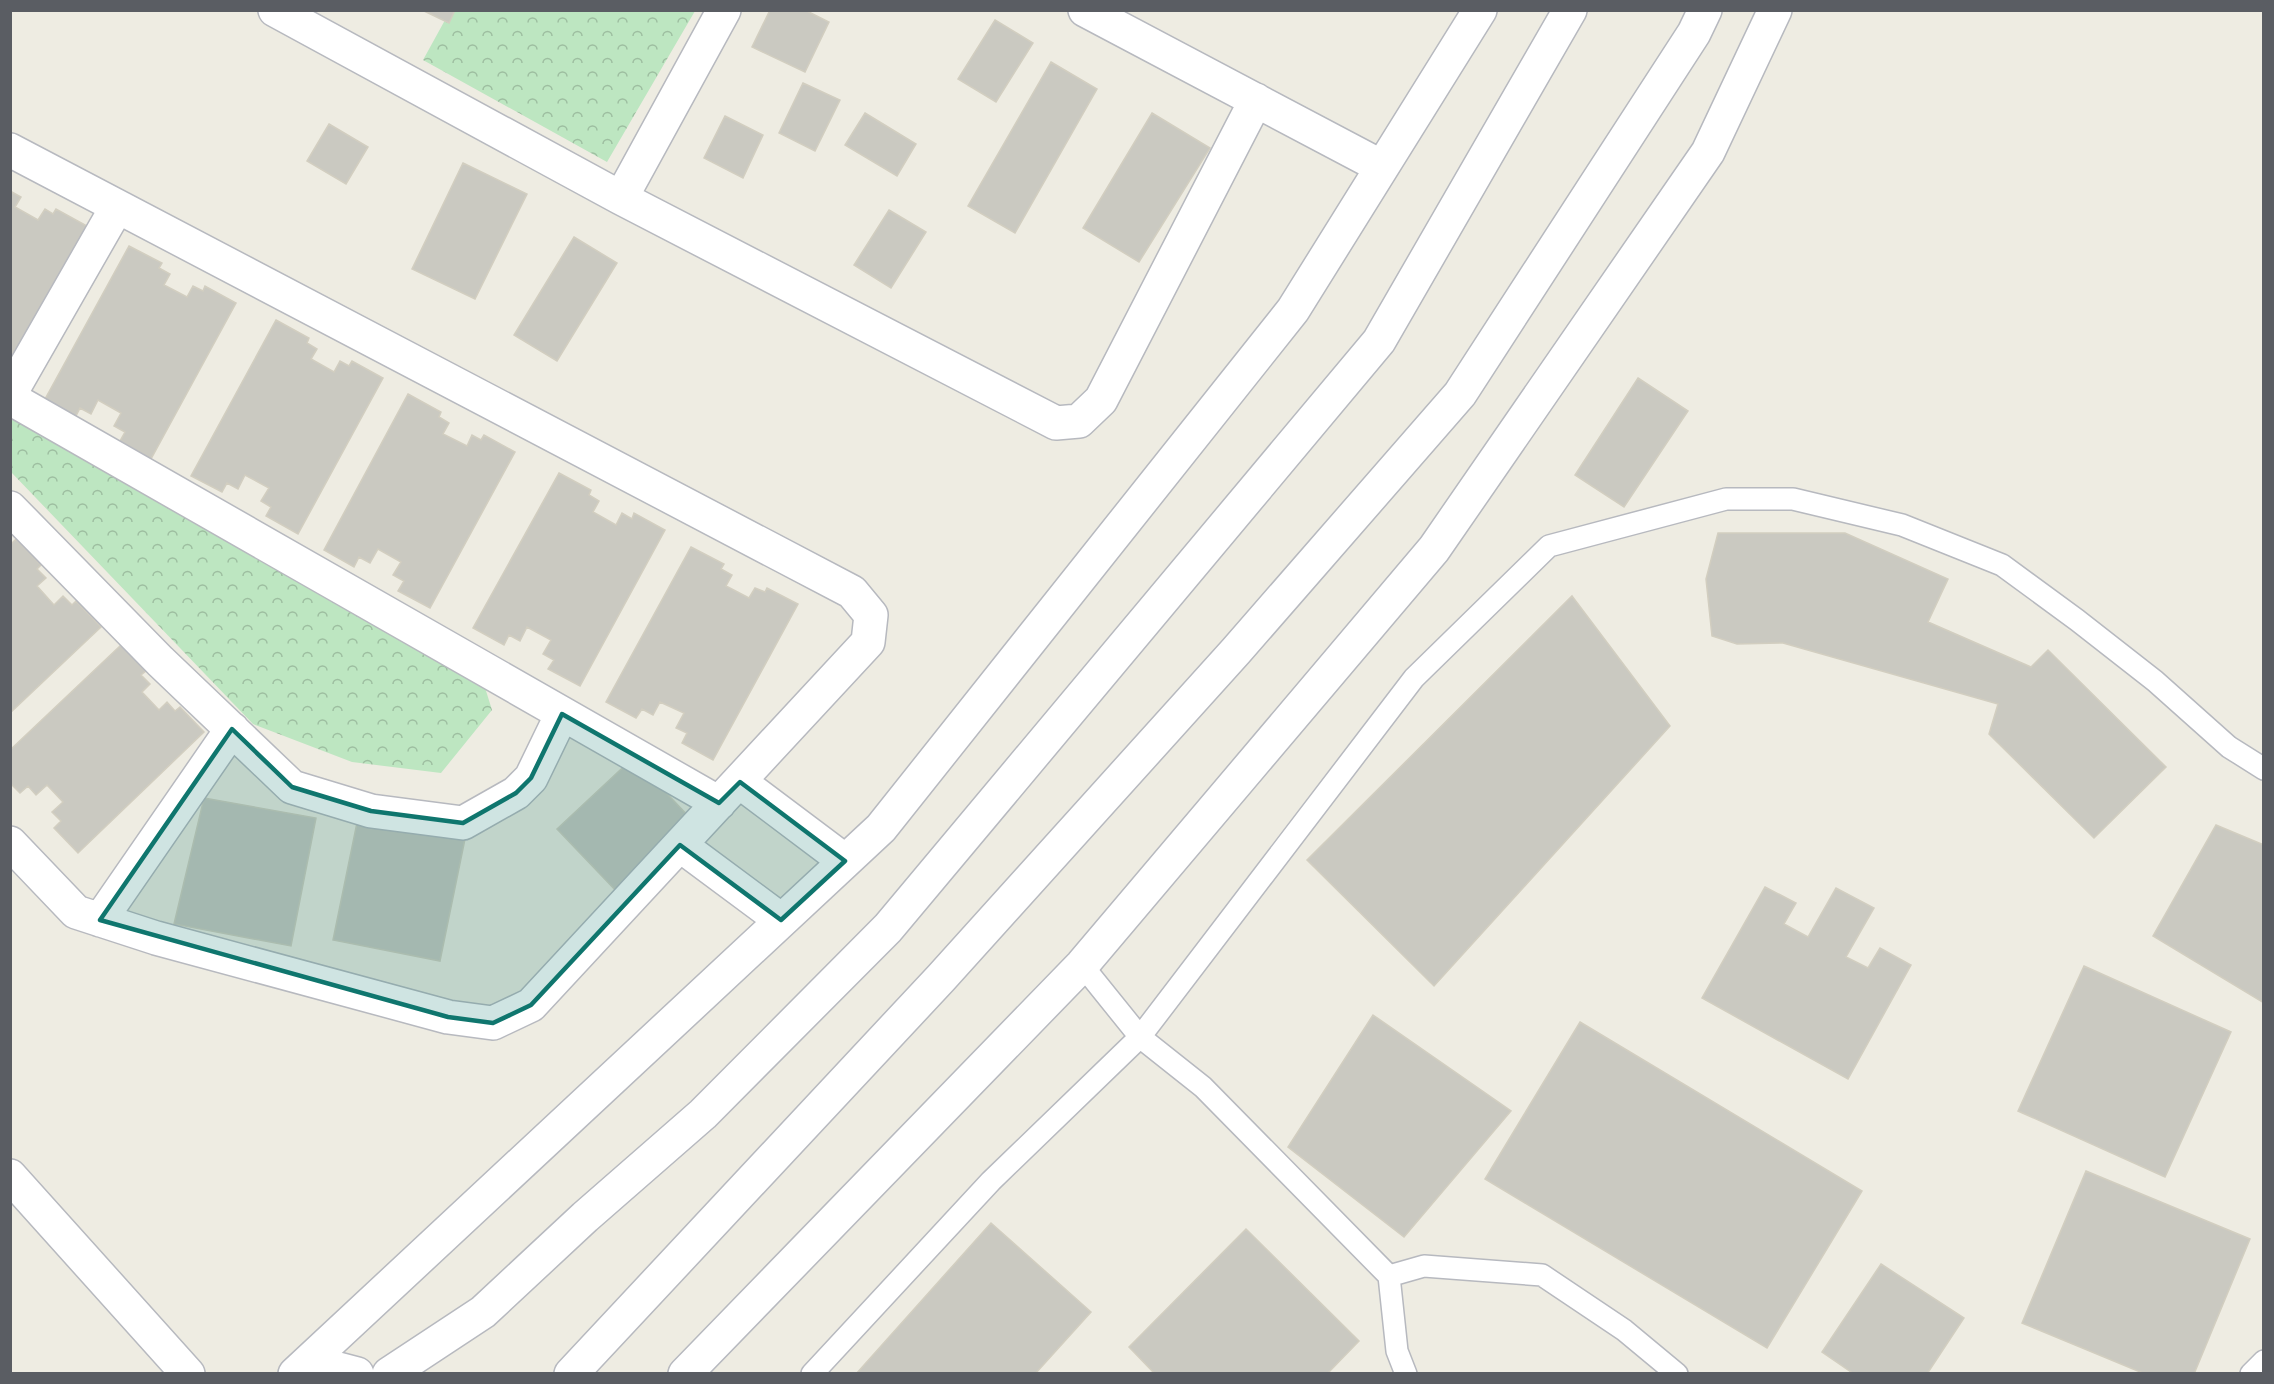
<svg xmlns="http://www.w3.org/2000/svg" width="2274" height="1384" font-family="'Sofia Sans Condensed',sans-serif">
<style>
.park{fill:url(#park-crowns)}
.building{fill:#cac9c1;stroke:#d2cec0;stroke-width:1.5}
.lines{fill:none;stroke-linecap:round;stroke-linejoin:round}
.service-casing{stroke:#b7b9bf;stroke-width:24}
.minor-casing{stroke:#b7b9bf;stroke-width:36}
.tertiary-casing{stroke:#b7b9bf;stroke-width:36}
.service{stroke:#fff;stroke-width:21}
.minor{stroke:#fff;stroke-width:33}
.tertiary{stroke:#fff;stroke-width:33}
.marked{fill:#0f766e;fill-opacity:0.2;stroke:#0f766e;stroke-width:4.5;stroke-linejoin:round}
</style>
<defs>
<pattern id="park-crowns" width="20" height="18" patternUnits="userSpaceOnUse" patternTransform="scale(1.5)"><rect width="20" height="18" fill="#bde6c1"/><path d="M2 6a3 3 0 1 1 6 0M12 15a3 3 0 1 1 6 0" fill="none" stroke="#9dbea0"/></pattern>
</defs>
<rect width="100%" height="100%" fill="#eeece2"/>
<path class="park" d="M450,11H695L607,162L423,60Z
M11,411L482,678L492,710L441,773L352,762L253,724L11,472Z"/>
<path class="building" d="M422,10H455L449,23Z
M770,10H805L829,22L805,72L752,47Z
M995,20L1033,43L996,102L958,79Z
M1051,62L1097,89L1015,233L968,206Z
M803,83L840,100L815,151L779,133Z
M865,113L916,144L897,176L845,145Z
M1152,113L1210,148L1139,262L1083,228Z
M725,116L763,135L743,178L704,158Z
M329,124L368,147L346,184L307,161Z
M463,163L527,194L475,299L412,269Z
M10,191L21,197L15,207L38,220L45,209L53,214L56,209L87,226L10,366Z
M889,210L926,232L891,288L854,265Z
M574,237L617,263L557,361L514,335Z
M129,246L162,263L159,268L170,274L164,285L187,297L193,286L203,291L205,286L236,303L151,459L120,441L125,432L114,426L121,413L98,400L91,414L80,408L75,418L44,401Z
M276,320L309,338L307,343L317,349L311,359L334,372L340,361L349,366L352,361L383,378L298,534L266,516L271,507L261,501L269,488L245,475L238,489L227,483L222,492L191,476Z
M1638,378L1688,411L1624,507L1575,475Z
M408,394L441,412L439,417L449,423L443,434L467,446L472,435L481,440L484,435L515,452L430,608L398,591L404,581L393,575L401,562L378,549L370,563L359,557L354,567L324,550Z
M559,473L591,490L589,495L599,501L593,512L616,525L622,513L632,519L634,513L665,530L580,686L548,669L554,660L543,654L551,640L527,627L520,641L509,635L504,645L473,628Z
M1718,533H1845L1948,579L1928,622L2031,667L2048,650L2166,767L2094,838L1989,734L1998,704L1783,643L1737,644L1712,636L1706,579Z
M16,539L41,565L37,569L46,578L37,586L54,605L63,596L72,605L76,601L101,627L10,713V545Z
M691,547L724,564L721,569L732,575L726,586L749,598L755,588L765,592L767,588L798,604L713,760L682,743L687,733L676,728L684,713L660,702L653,715L642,709L636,718L606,702Z
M1572,596L1670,726L1434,986L1307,860Z
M121,645L146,671L141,675L150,684L142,692L159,710L167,702L175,711L180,707L204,732L78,853L54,828L61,821L52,812L63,802L47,785L36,795L28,786L20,793L10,783V750Z
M633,758L694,822L619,894L557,829Z
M204,798L316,818L291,946L174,924Z
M359,813L466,834L440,961L333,940Z
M2216,825L2264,845V1003L2153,936Z
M1765,887L1796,903L1784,924L1808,937L1836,888L1874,908L1846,957L1868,968L1880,948L1911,965L1848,1079L1702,998Z
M2084,966L2231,1032L2165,1177L2018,1111Z
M1373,1015L1511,1111L1404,1237L1288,1147Z
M1580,1022L1862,1191L1767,1348L1485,1179Z
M2086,1171L2250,1239L2194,1374H2145L2022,1323Z
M991,1223L1091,1312L1035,1374H856Z
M1246,1229L1359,1341L1327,1374H1155L1129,1347Z
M1881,1264L1964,1318L1927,1374H1854L1822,1352Z"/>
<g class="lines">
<g class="service-casing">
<path id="service" d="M1082,965L1140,1037L1203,1087L1389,1276L1424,1266L1542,1275L1624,1330L1677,1374
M1389,1276L1397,1351L1406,1374
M812,1374L991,1181L1140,1037L1414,678L1549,546L1726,499H1793L1902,525L2002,565L2077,620L2155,681L2229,747L2264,769
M2251,1374L2264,1361"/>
</g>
<g class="minor-casing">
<path id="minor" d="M275,10L621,198L1056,423L1079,421L1101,400L1256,100
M1085,10L1382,167
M10,150L852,592L871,615L868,642L531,1005L493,1023L448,1017L156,938L76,912L10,843
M621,198L724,10
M10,394L117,207
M10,398L719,803
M10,508L160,661L292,787L371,811L463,823L516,793L531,778L562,714
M740,782L845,861
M680,845L781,920
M100,920L232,729
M295,1374L881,828L1293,310L1480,10
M685,1374L1082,965L1434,549L1708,152L1775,10"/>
</g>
<g class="tertiary-casing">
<path id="tertiary" d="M10,1176L188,1374
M297,1374L338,1369L357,1374
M389,1374L483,1312L585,1217L703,1114L888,928L1379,341L1570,10
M571,1374L941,978L1236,651L1460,394L1694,33L1705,10"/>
</g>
<use href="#service" class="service"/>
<use href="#minor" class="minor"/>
<use href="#tertiary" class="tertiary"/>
</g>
<path class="marked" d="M562,714L719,803L740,782L845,861L781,920L680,845L531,1005L493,1023L448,1017L100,920L232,729L292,787L371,811L463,823L516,793L531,778Z"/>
<rect width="2274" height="1384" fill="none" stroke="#5a5d63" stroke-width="24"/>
</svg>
